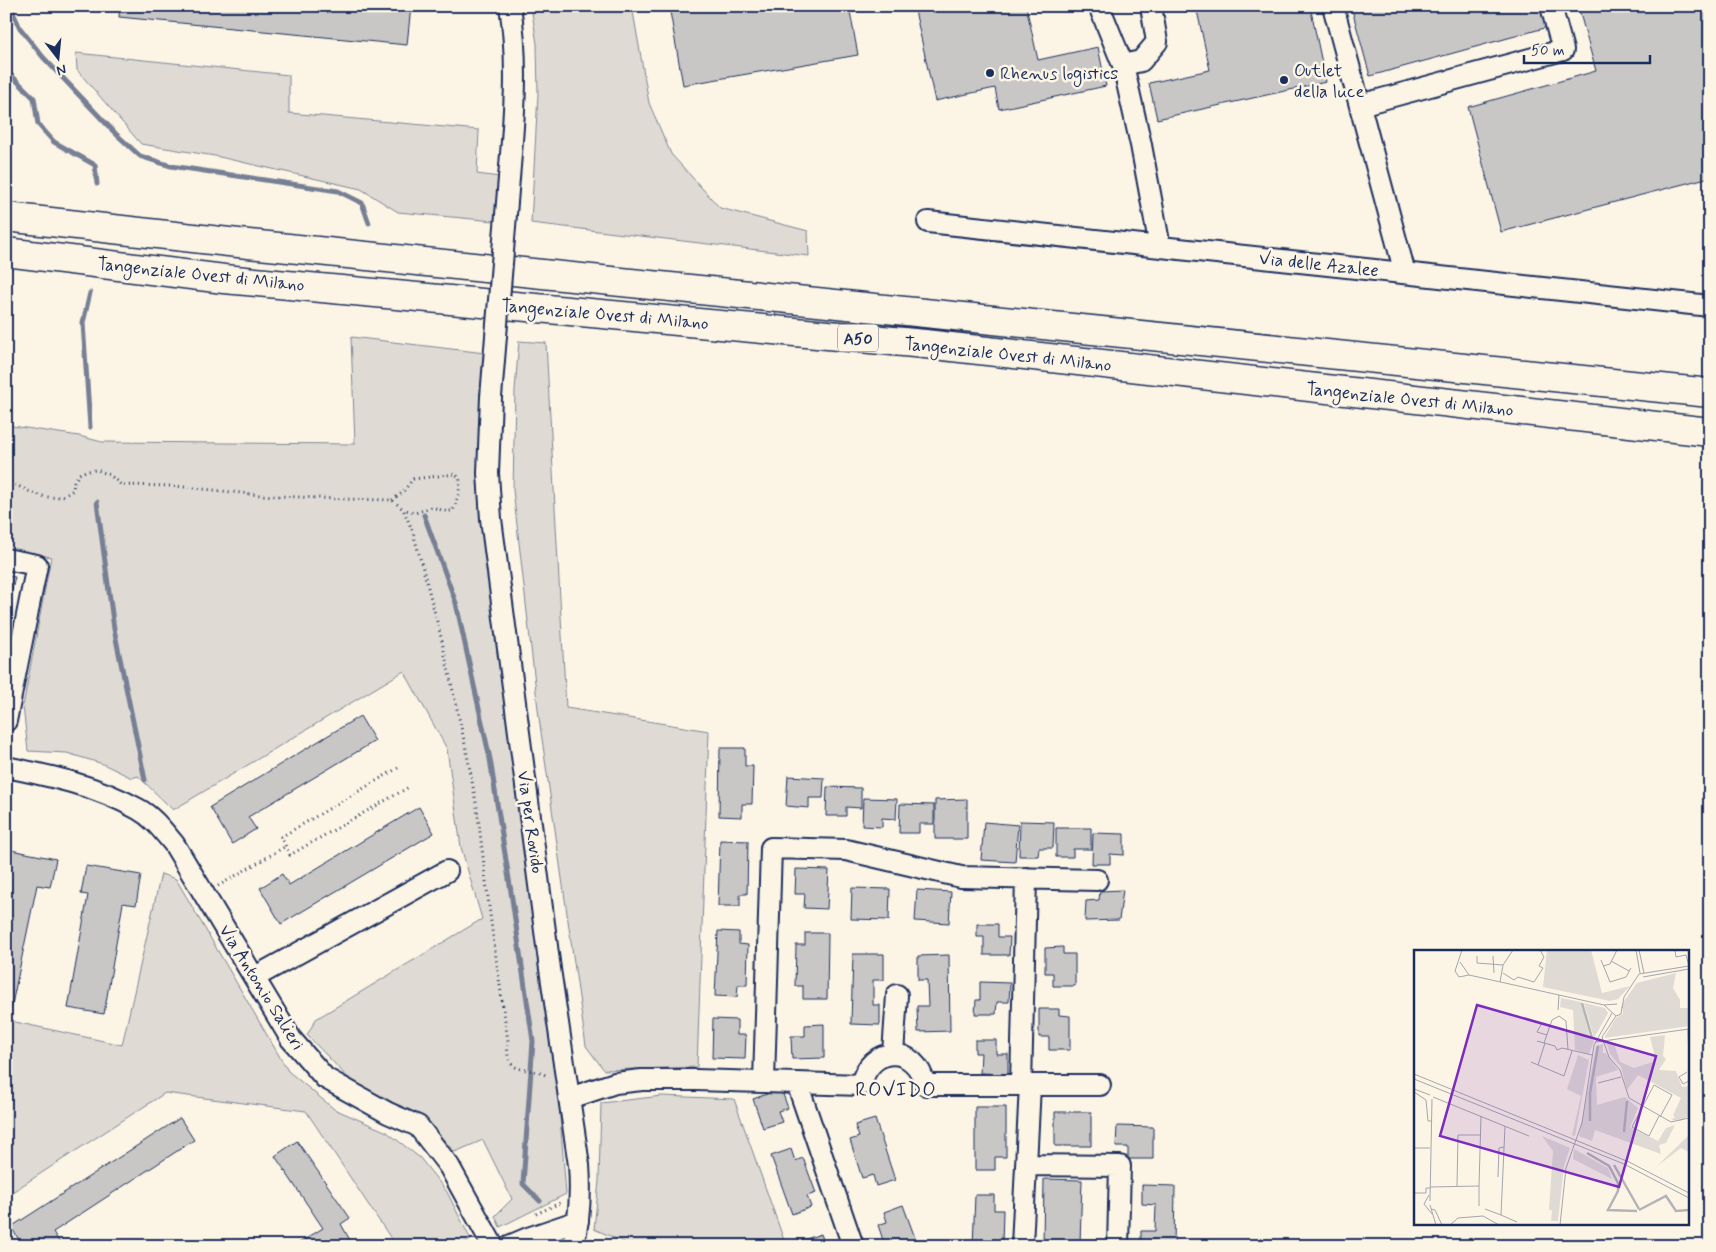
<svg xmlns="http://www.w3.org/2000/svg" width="1716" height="1252" font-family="Mynerve,sans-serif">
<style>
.green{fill:#dfdbd4;stroke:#7d8599}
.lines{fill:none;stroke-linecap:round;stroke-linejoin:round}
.stream{stroke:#767f94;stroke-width:5}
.building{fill:#c8c7c6;stroke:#1b2f5e}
.minor-casing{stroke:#1b2f5e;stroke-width:24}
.highway-casing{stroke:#1b2f5e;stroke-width:31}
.path{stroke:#1b2f5e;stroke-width:3;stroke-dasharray:1 4;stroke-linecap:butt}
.minor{stroke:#fcf5e5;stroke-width:20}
.highway{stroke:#fcf5e5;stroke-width:28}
.minor-bridge-casing{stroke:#1b2f5e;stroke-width:24;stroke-linecap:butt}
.minor-bridge{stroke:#fcf5e5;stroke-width:20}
.poi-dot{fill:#1b2f5e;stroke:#fcf5e5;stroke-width:2}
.labels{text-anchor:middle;stroke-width:5;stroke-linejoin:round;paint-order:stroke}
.shield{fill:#fcf5e5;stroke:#5e6a86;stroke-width:1}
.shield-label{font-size:16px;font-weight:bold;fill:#1b2f5e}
.poi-label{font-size:18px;fill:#1b2f5e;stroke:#fcf5e5;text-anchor:start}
.street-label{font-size:18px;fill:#1b2f5e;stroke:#fcf5e5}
.quarter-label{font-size:20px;letter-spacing:1px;fill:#1b2f5e;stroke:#fcf5e5}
.inset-river{fill:none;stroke:#b2b4b8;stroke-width:2.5}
.inset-road{fill:none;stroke:#a2a6af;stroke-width:1}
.view{fill:#7b2cbf;fill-opacity:0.15;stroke:#7b2cbf;stroke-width:2.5}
.inset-edge{fill:none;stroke:#1b2f5e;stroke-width:2.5}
</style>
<rect width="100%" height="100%" fill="#fcf5e5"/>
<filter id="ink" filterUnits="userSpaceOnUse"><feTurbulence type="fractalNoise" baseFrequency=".02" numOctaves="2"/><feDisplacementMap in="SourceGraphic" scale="10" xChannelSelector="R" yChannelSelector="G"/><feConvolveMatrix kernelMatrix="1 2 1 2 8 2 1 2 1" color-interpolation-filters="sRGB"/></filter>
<g filter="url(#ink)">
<path class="green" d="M531,6H632L649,103L671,154L720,208L808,231L809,256L531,223L538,94L537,44Z
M76,53L289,75V113L479,130L477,174L500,177L494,221L398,212L361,189L215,156L141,144L77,70Z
M351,337L485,353L483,511L559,1104L566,1194L500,1227L495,1216L512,1199L483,1140L455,1152L424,1118L352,1082L307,1035L316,1019L482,919L461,847L447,749L404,671L173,810L138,776L132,778L103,764L67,753L28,751L23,706L51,557L6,548V425L79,436L102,442L355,444Z
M519,341L546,343L566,708L709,731L697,1067L604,1070L586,1046L539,718L513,490L515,390Z
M161,874L176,879L288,1071L334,1109L387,1132L420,1158L447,1192L471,1240L458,1246H396L306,1111L165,1093L6,1196V1020L122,1045Z
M662,1096L734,1099L786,1246H633L594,1229L599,1181L601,1103Z"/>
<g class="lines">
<path class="stream" d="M10,6L20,28L43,57L116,134L140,156L171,166L338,191L362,203L369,223
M6,70L34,98L38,124L54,142L95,165L97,184
M90,293L83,323L90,427
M97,502L114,629L145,780
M424,515L456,603L490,759L511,892L533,1041L523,1184L540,1201"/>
</g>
<path class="building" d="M120,6H411L407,45L119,17Z
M669,6H849L858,55L683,85Z
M914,6H1026L1038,60L1098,47L1106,86L999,109L995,88L935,101Z
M1196,6H1310L1326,82L1157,119L1149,83L1210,70Z
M1351,6H1543L1548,27L1370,76Z
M1578,6H1710V177L1501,232L1468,107L1596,71Z
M6,576L15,577L6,616Z
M360,716L375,741L248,817L256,829L232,844L210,807Z
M720,748H745V766H753L752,804H742V817L719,816Z
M788,776L824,778L823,798H809V808L786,806Z
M827,787L861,788V808L846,807V816H826Z
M863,798L897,799L896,819L882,818V827L862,826Z
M967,799V839H935V800Z
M900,804L934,805V824H919V833H899Z
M419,807L434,833L281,924L260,888L282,874L289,885Z
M1020,821L1054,822L1053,848H1039L1038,856H1019Z
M984,822L1018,825L1015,862L981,860Z
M1056,828H1091V849H1073V857H1056Z
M1093,833L1124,834V855L1110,854V864H1092Z
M720,840L748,841L747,894H740V906H718Z
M6,849L56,859L50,887L37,885L10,1014L6,1013Z
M86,866L141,875L136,905L123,903L104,1014L68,1008L88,895L81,894Z
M796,869L829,870L827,909L804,908L805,894H795Z
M852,888L890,889L889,920L851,919Z
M917,890L951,892L949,923L915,921Z
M1123,890L1119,920L1085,921L1086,901L1099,900L1100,891Z
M977,924H998V937H1010L1009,955H984V937H977Z
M718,931L739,932V944L748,945L747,985H738L737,997L715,996Z
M805,933H828L827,999H803V986H795L796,945H805Z
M1063,947V954H1075V986H1053V973H1045V948Z
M853,954H884V980H873V1005H880V1025L851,1024Z
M949,955L950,1031L918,1032L917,1006H928L927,980H918V956Z
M980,982L1010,983L1009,1002H997L996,1014H975L976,1000H980Z
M1039,1009H1059V1015L1070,1016V1050H1049V1037H1039Z
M713,1019L737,1020V1035H746L745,1059L712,1058Z
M824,1024V1058L792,1059L791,1036H805V1025Z
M975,1040H996V1054H1008V1074L980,1073L981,1053H975Z
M781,1089L788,1108L778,1111L782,1122L763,1128L753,1099Z
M975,1107H1006V1157H995V1170H975Z
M1055,1112H1091V1146H1055Z
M180,1118L194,1140L53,1232L62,1246H23L11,1227Z
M875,1119L895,1180L876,1186L873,1175L862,1178L850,1140L859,1137L855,1125Z
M1117,1126L1153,1127V1159H1128V1147H1116Z
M297,1141L350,1218L341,1224L351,1242L345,1246H294L323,1228L275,1156Z
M791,1149L795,1161L803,1158L816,1193L807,1196L811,1207L792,1214L771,1156Z
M1044,1179L1082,1180L1080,1244L1043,1243Z
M1142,1185L1175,1186L1174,1246H1141V1231H1155L1156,1205L1142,1204Z
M975,1195H994V1210H1003L1002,1246H973Z
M903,1205L918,1246H885L878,1225L887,1222L884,1212Z
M821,1234L825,1245L832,1242L833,1246H802L800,1241Z"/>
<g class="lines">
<g class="minor-casing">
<path id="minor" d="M1099,6L1123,65L1141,145L1160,247
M1333,6L1405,273
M1123,65L1141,61L1157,42L1151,6
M1360,105L1563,50L1551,6
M509,178C514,120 519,64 510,6
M928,222L1710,306
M491,397L488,473L491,519L550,969L579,1165C581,1192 580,1219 573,1246
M6,559L37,565L6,721
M6,767C51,776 97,786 138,809C153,817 163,831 174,844L291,1039L325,1078L388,1113L418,1126L449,1166L493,1246
M255,977L447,871
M893,1054L897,995
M764,1082L771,848L846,850L961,877L1097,880
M797,1083L853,1246
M1021,1085L1026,878
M570,1098L615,1083L642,1080H696L861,1085C870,1044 916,1044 925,1085H1100
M1026,1165L1120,1166L1118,1246
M509,1246L528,1238L578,1221
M1022,1246L1030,1085"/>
</g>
<g class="highway-casing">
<path id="highway" d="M6,217L229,242L1710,393
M6,252L224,279L925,344L1710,432"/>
</g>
<path class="path" d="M6,480C27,490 52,507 73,490L74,482L79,474L86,471L97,470L110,475L121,485L175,486L260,495L339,499L392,500L403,509L413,532L426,580L440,633L466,749L477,808L492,930L508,1041C504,1079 527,1064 547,1076
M392,500L402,493L413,479L456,474L460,479L459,493L453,511H445L432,507L415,513L403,509
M398,768L281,837L290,855L409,787
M218,886L286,846
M536,1214L562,1202
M592,1241L621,1246"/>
<use href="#minor" class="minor"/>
<use href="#highway" class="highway"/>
<g class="minor-bridge-casing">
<path id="minor-bridge" d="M491,397L509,178"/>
</g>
<use href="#minor-bridge" class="minor-bridge"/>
</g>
</g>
<g class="poi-dot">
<circle cx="990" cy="73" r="5"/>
<circle cx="1284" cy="80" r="5"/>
</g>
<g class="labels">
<rect class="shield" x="838" y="324.5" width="40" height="27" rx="4"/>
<g class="shield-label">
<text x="858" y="344">A50</text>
</g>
<g class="poi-label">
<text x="1294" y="76">Outlet<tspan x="1294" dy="21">della luce</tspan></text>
<text x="1000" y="79">Rhenus logistics</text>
</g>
<g class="street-label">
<text transform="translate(1319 264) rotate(6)" y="6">Via delle Azalee</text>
<text transform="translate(201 274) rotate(6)" y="6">Tangenziale Ovest di Milano</text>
<text transform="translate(605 314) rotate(5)" y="6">Tangenziale Ovest di Milano</text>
<text transform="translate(1008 354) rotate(6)" y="6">Tangenziale Ovest di Milano</text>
<text transform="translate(1410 399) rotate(6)" y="6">Tangenziale Ovest di Milano</text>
<text transform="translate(531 822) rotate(82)" y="6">Via per Rovido</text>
<text transform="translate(262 987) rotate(58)" y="6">Via Antonio Salieri</text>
</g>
<g class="quarter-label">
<text x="896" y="1096">ROVIDO</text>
</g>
</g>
<g transform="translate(1414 950)">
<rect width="275" height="275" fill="#fcf5e5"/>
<path d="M133,0H177L188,43L216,36L204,49L196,51L129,37ZM262,23L259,38L266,50V58H275V76L190,88L202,68L209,64L208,54L223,33ZM147,48L167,52L176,88L180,91L175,104L161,100L159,60L146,57ZM170,53L191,58L194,63L180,88ZM251,85L249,106L252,109L245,120L262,121L268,137L275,136V166L266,171L257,170L261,167L259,165L267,148L224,125L213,140L207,117L196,104L193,94L200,93L206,112L220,118L242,111L236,87ZM189,94V103H192L204,120L182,127L183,155L211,147L224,158L216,177L244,191L252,178L261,175L252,193L245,195L247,204L181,180L178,191L165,186L182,96ZM164,105L175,110L161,186L158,185L167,146L153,139ZM275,185V202L267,198L242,217ZM128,186L156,198L150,216L144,271H137L138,260H135L139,201ZM160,199L194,218L198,229L159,209Z" fill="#dfdbd4"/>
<path class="inset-river" d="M168,53L178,88M176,171V143L184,96M210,182L213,151M173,203L195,216L204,233V241L194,260L223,261M200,215L225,259M225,260L252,246L262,261L275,260"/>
<path class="inset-road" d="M48,0L41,21L45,27L55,25L190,55L203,54M222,0L226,23M225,0L230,23M63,6V13L89,15M79,6L80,23M187,10L196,32L212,27L217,18M197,11L215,21M46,12L55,25M189,16L196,14L203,0M89,23L100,30L104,27L120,32L129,18L125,16L130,7L126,0M225,24L275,16L272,5L262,7L261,0M229,27L275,19M86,32L89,15L99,0M190,55L202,66L207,64L208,57M208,58L210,47L225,24M144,60L145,45M202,66L188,87L195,107L206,120L215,148L257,172L275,168M128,73L123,82L133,85M274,79L275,112M123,91L141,96L143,100L148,98L178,105M182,92L275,79M130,93L138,70L145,66L152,71L154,100M117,112L150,126L158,101M124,115L131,93M273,122L265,127L269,134L275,131M0,124L215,212L275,243M0,129L210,214L275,248M184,133L207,127M0,139L16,145M0,142L12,150L14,171H17M19,147L115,186M245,166L235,186L218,177L240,135L258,145L246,167M0,198H16M84,227L85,198L90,197M43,236L44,185H66M16,237L65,236L67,166M0,243H12V238H16M15,245L10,254L18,264M16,251L18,149M16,255L22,275M65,256V236M17,259L21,260L28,275M71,259L87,265L91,176M87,265L103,272M36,275L44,268L69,266L85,275M146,275L152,218L168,173L180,95L198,63"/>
<path class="view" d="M63,55L242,106L205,237L26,186Z"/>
<rect width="275" height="275" class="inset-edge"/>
</g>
<rect width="1716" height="1252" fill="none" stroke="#fcf5e5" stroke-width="25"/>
<rect x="12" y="12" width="1691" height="1227" fill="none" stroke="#1b2f5e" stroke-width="2" filter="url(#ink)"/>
<g transform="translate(58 58) rotate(164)" stroke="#fcf5e5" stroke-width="4" paint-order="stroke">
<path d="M0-4L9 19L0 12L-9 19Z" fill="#1b2f5e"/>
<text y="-8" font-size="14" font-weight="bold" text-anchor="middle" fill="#1b2f5e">N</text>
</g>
<path d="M1524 55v8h126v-8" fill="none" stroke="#1b2f5e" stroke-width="2.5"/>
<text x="1531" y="55" font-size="15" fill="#1b2f5e" stroke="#fcf5e5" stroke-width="4" paint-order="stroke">50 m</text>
</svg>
